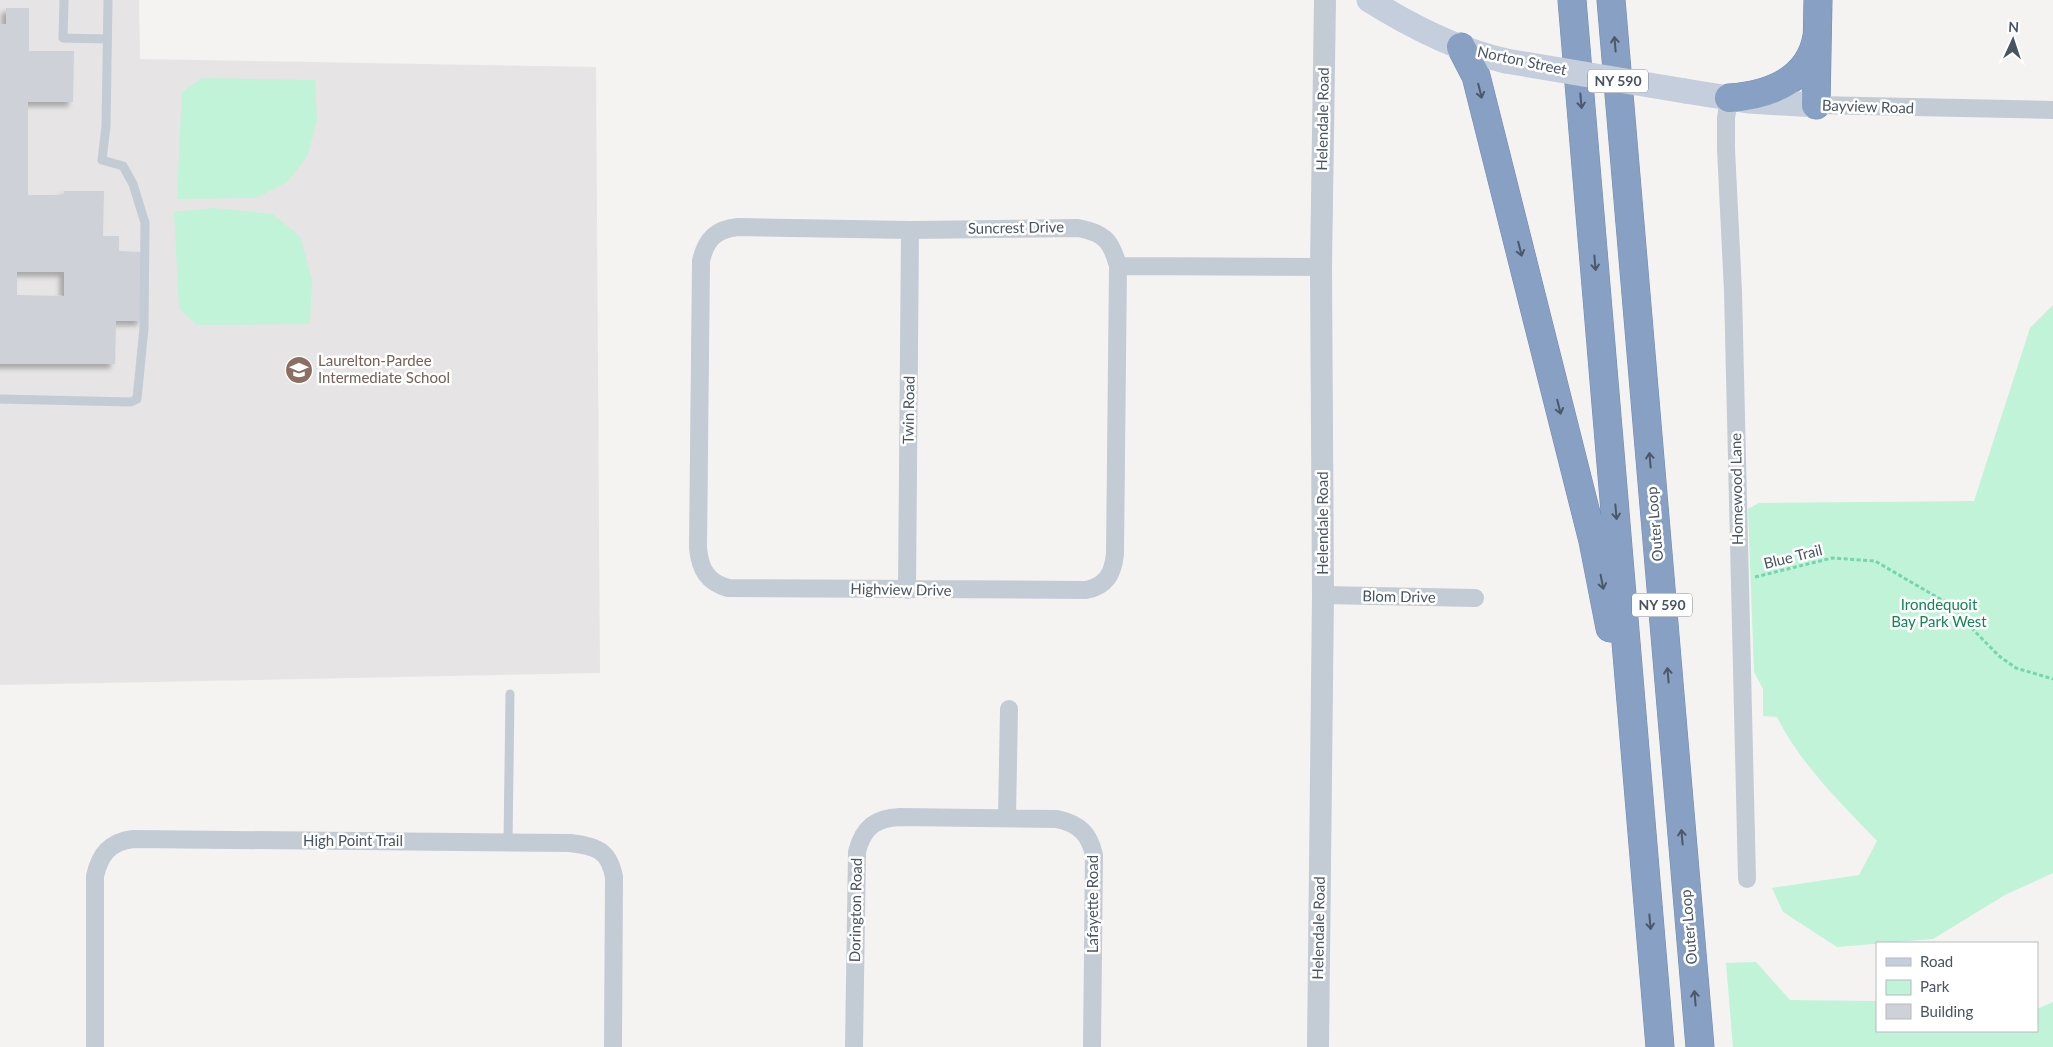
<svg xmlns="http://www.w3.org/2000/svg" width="2053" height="1047" font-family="Lato,sans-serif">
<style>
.education{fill:#e6e4e4}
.green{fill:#c0f3d8}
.building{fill:#ced1d8;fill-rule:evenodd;filter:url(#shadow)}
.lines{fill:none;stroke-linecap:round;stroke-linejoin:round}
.motorway-casing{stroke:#728bb0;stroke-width:29}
.path{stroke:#75d5ad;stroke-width:3;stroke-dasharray:4 2.5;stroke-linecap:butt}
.service{stroke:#c3cbd5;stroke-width:9}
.minor{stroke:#c3cbd5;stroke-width:18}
.tertiary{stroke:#c3cbd5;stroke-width:22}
.secondary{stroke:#c4cedc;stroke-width:25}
.motorway{stroke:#87a0c4;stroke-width:28}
.secondary-bridge{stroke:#c4cedc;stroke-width:25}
.oneway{stroke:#4b5867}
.labels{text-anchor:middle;stroke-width:5;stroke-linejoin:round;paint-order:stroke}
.shield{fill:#fff;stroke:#7f8791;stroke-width:1}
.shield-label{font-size:14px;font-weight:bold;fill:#485462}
.street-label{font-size:15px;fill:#485462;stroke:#fff}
.education-label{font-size:15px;fill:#785e54;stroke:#fff;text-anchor:start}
.park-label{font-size:15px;fill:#118654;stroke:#fff}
</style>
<defs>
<filter id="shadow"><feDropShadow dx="-4.5" dy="4.5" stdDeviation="2.5" flood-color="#0004"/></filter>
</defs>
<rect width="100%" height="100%" fill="#f5f3f2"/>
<path class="education" d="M0,0H139L140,59L596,67L600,673L0,685Z"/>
<path class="green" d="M202,78L315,80L317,121L307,157L287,182L256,198L177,199L182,92Z
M214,208L272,214L300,236L312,279L310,324L197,325L179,308L174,212Z
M2053,305V873L2005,895L1933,939L1837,947L1783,912L1772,888L1859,875L1877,841C1840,802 1801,765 1777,717L1763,716V689L1754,672L1748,509L1759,503L1974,501L2030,328Z
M1756,962L1790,1000L1877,1001V1031H2037V1009L2053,1002V1047H1733L1726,963Z"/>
<path class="building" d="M6,8H29V51H74L73,102H28V195H64V191H104L103,236H119V251L142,252V321H116L115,364H0V24H6ZM17,272H64V296L17,295Z"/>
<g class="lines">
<g class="motorway-casing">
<path id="motorway" d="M1572,0L1660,1047
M1611,0L1700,1047
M1461,47L1476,76L1593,541L1610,628
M1729,98C1770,95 1810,80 1817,36
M1816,105L1818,0"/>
</g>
<path class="path" d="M1755,577L1832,558L1875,561L1947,603L1999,656L2016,668L2053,679"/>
<path class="service" d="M64,0L63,38L107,39
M0,399L131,402L137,399L144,328L145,223L133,184L123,166L102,160L106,126L108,0
M508,843L510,694"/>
<path class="minor" d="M1729,98L1726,118V149L1733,291L1747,879
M1816,105L2053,110
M738,227L910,230L1078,228C1104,233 1111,240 1118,266L1115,554C1113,574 1106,586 1086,590L728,588C707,582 700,569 698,548L701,261C706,239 716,229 738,227Z
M1118,266L1321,267
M907,590L910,230
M1323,595L1475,598
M1007,817L1009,709
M95,1047V876C100,854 110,842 133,839L570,843C596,846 609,850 614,877L613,1047
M854,1047L857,852C863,827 876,818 900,817L1057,819C1079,824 1089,833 1094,855L1092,1047"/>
<path class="tertiary" d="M1318,1047L1323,595L1321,267L1325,0"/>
<path class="secondary" d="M1369,0C1412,27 1457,50 1506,61
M1685,91L1748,101L1816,105"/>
<use href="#motorway" class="motorway"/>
<path class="secondary-bridge" d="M1506,61L1685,91"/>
</g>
<defs><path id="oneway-shaft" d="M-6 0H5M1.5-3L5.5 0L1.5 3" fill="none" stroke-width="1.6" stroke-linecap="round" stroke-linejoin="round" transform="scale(1.25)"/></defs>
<g class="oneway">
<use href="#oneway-shaft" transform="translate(1615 44) rotate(-95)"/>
<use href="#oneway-shaft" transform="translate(1480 91) rotate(76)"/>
<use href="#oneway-shaft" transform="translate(1581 101) rotate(85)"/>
<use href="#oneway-shaft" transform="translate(1520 249) rotate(76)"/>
<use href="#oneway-shaft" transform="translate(1595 263) rotate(85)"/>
<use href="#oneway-shaft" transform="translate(1559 407) rotate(76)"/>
<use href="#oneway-shaft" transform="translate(1650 460) rotate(-95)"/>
<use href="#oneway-shaft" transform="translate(1616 512) rotate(85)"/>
<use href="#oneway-shaft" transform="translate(1602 582) rotate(79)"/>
<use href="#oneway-shaft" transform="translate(1668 675) rotate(-95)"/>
<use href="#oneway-shaft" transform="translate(1682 837) rotate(-95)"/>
<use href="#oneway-shaft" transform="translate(1650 922) rotate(85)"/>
<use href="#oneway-shaft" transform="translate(1695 998) rotate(-95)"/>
</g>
<defs>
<g id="school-disc" transform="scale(1.4375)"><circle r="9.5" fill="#8d6e63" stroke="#fff"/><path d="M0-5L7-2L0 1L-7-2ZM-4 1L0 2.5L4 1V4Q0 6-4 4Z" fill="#fff"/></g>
</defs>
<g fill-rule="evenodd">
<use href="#school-disc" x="299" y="370"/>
</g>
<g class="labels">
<g class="shield">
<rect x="1588" y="69.5" width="60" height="23" rx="4"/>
<rect x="1632" y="593.5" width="60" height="23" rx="4"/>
</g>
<g class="shield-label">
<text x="1618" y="86">NY 590</text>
<text x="1662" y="610">NY 590</text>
</g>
<g class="street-label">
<text transform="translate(1522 61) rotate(12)" y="5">Norton Street</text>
<text transform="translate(1868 107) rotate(2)" y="5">Bayview Road</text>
<text transform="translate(1323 119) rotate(-89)" y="5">Helendale Road</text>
<text transform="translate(1016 228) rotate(-1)" y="5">Suncrest Drive</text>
<text transform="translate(909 410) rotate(-89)" y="5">Twin Road</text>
<text transform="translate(1737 489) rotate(-91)" y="5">Homewood Lane</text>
<text transform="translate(1323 523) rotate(-90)" y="5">Helendale Road</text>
<text transform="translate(1655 524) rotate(-95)" y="5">Outer Loop</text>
<text transform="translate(1793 557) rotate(-14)" y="5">Blue Trail</text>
<text transform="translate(901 590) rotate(1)" y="5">Highview Drive</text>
<text transform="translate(1399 597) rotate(1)" y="5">Blom Drive</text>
<text x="353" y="846">High Point Trail</text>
<text transform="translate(1093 904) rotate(-90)" y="5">Lafayette Road</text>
<text transform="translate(856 910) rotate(-89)" y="5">Dorington Road</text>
<text transform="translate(1689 927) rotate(-95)" y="5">Outer Loop</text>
<text transform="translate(1319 928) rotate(-89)" y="5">Helendale Road</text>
</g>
<g class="education-label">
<text x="318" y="366">Laurelton-Pardee<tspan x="318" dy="17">Intermediate School</tspan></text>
</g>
<g class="park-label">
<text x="1939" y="610">Irondequoit<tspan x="1939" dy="17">Bay Park West</tspan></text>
</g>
</g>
<rect x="1876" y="942" width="162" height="90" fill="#ffffff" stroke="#b6bbc0"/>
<rect x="1886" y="958" width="25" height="8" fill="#c4cedc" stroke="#b6bbc0"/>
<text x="1920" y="967" font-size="15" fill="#485462">Road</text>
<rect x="1886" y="980" width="25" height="15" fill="#c0f3d8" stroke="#b6bbc0"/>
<text x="1920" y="992" font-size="15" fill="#485462">Park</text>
<rect x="1886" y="1004" width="25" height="15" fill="#ced1d8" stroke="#b6bbc0"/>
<text x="1920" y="1017" font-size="15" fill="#485462">Building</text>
<g transform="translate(2013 40) rotate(3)" stroke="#ffffff" stroke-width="4" paint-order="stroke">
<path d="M0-4L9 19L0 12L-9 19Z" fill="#485462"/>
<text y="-8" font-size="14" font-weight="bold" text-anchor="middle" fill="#485462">N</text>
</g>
</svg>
